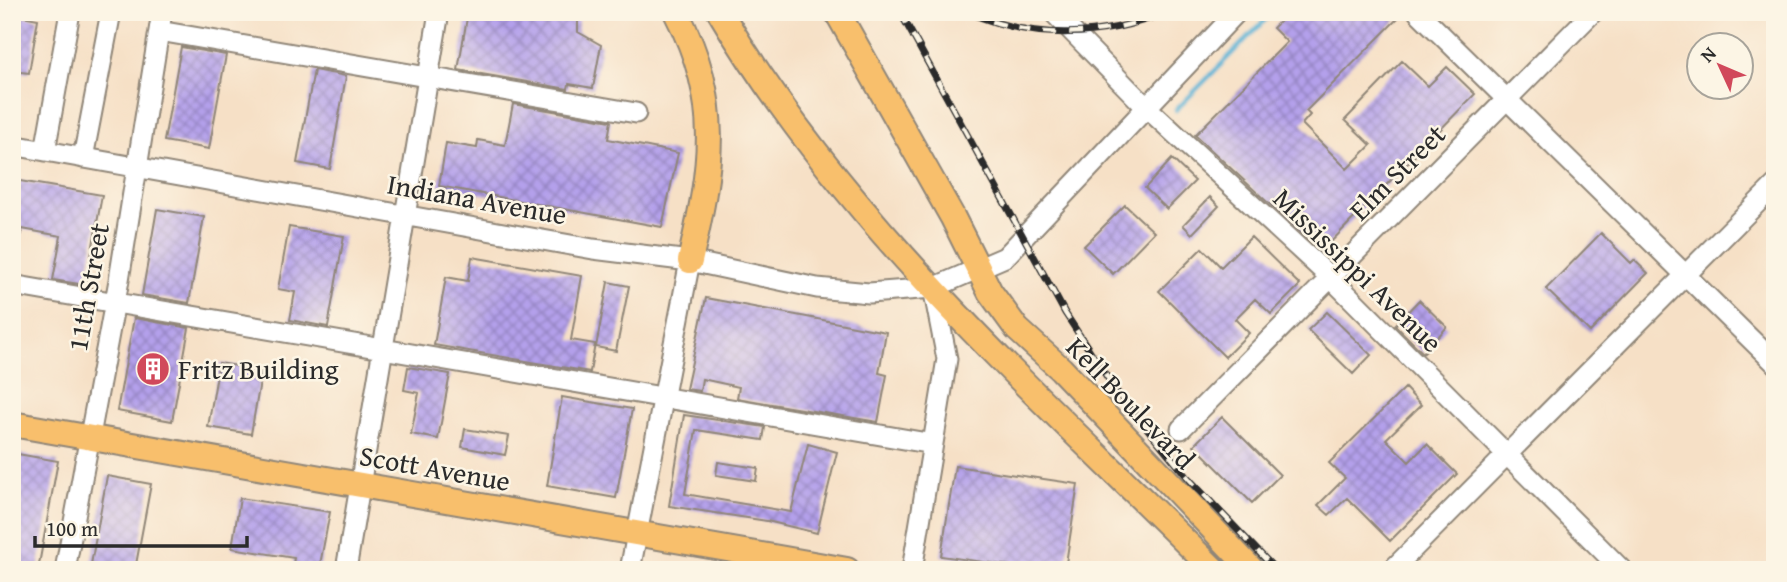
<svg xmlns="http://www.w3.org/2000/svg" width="1787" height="582" font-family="'Gentium Book Plus',serif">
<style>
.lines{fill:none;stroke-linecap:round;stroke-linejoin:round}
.stream{stroke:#57b0d4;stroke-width:4.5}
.building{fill:url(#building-cross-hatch)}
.minor-casing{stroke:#908678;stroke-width:23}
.major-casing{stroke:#908678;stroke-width:28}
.minor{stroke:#fff;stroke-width:19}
.major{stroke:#f8bf6c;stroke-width:24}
.rail-casing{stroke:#2b2b2b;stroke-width:7}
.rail{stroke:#fcf5e5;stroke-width:4.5;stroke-dasharray:13;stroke-linecap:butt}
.labels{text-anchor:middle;stroke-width:5;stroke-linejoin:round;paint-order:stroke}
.street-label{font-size:28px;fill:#2b2b2b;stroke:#fcf5e5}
.poi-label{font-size:28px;fill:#2b2b2b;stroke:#fcf5e5;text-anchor:start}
</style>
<defs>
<pattern id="building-cross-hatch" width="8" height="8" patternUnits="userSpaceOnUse" patternTransform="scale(1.75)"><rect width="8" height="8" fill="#b4a0eb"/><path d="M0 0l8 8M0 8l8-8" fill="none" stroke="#9383bf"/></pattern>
</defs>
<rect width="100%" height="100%" fill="#fcf5e5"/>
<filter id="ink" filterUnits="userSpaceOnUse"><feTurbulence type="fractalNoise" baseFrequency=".0143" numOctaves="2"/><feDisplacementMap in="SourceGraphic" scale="14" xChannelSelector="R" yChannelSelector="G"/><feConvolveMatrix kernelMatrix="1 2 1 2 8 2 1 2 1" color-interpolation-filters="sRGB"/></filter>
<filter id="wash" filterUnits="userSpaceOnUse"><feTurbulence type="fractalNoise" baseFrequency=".00686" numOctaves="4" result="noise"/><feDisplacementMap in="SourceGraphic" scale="28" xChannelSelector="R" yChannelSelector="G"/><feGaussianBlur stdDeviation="1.57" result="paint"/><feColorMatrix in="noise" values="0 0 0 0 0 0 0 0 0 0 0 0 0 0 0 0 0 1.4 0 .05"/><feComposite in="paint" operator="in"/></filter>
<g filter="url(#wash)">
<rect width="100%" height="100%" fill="#f6e0c6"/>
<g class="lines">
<path class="stream" d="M1176,110L1273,12"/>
</g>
<g id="blocks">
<path class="building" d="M468,12H578V32L601,45L593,88L569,84L568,89L458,70Z
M1289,12H1404L1306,111L1310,115L1302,124L1347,169L1371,145L1345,120L1402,61L1428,86L1447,67L1475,94L1321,252L1195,135L1287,42L1273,28Z
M12,14L38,19L29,73L12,71Z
M181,47L226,55L209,149L164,141Z
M314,70L346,76L330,169L297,163Z
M513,104L611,121L608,139L678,153L662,227L439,186L446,143L477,148L478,140L505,145Z
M1172,159L1195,181L1167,209L1145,188Z
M14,180L102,195L86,285L53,280L61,236L22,229L18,253L12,252Z
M1210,197L1219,206L1192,234L1183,225Z
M1125,205L1154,232L1113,274L1084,246Z
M157,209L204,217L189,303L142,295Z
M289,227L344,236L328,327L290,320L295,292L278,289Z
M1601,233L1631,263L1634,260L1648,273L1590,332L1546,289Z
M1251,237L1300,285L1271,314L1255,299L1235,319L1249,333L1225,357L1159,291L1202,248L1221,267Z
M472,257L582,276L571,340L595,344L590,372L434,345L446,277L468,281Z
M608,282L629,286L616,351L596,347Z
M706,298L886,332L879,373L887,375L878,422L737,398L739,387L702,379L700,391L686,389Z
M1419,300L1447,327L1423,353L1395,325Z
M1327,312L1371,355L1353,374L1308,330Z
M134,318L189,328L172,421L117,411Z
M219,363L262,370L251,434L208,427Z
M408,367L450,374L438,439L411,434L419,393L404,390Z
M1405,388L1421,405L1386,439L1409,462L1427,444L1457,474L1390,541L1347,498L1329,515L1318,505L1345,478L1329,463Z
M562,397L632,409L616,498L547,486Z
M684,415L765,427L763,440L696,430L685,494L791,512L808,444L837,452L817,533L767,521L669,506Z
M1222,417L1280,475L1252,503L1194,445Z
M465,429L509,436L505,455L462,447Z
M12,453L58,461L38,570H12Z
M718,462L758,468L756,481L716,475Z
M955,466L1078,484L1065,570H1038L941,556Z
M107,476L151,484L135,570H90Z
M240,498L330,512L319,570H292L294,558L232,548Z"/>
</g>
</g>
<g filter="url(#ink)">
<use href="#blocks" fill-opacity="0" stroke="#908678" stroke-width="2"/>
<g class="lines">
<g class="minor-casing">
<path id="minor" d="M1053,12L1145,106L1331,278L1622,570
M1418,12L1775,363
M159,31L636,113
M12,145L593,249L690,261L817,288L869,293L933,288L1005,257L1237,12
M45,151L70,12
M83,158L111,12
M12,285L933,444
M1181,429L1593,12
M65,570L119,280L162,12
M346,570L439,12
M630,570L690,261
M912,570L947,359L933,288
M1392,570L1775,185"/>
</g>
<g class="major-casing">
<path id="major" d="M676,12C723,104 712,164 690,261
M720,12C848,228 1039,395 1214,570
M837,12L952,216L990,292L1017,329L1061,369L1252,570
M12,424L847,570"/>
</g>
<use href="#minor" class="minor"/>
<use href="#major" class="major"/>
<g class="rail-casing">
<path id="rail" d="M900,12L1065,313L1117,392L1190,480L1276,570
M968,12C1033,41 1103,38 1167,12"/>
</g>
<use href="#rail" class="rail"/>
</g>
</g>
<defs>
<g id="building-disc" transform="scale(1.75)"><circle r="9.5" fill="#d1495b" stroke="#fcf5e5"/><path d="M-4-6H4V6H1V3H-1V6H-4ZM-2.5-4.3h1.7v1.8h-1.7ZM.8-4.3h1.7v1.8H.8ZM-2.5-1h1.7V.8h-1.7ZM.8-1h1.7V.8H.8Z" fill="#fff"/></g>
</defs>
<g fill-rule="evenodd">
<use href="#building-disc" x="153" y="369"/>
</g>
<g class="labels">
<g class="street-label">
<text transform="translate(1397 172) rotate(-45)" y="10">Elm Street</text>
<text transform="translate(477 199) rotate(10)" y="10">Indiana Avenue</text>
<text transform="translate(1358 270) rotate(44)" y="10">Mississippi Avenue</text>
<text transform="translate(88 287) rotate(-80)" y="10">11th Street</text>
<text transform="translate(1131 403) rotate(46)" y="10">Kell Boulevard</text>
<text transform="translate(435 468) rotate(10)" y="10">Scott Avenue</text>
</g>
<g class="poi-label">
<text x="178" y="379">Fritz Building</text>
</g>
</g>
<rect width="1787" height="582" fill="none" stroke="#fcf5e5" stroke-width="42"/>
<g transform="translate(1720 66) rotate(314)"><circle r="33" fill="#fcf5e5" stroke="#a8a49b" stroke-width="2"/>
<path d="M0-5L12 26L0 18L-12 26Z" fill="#d1495b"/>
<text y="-10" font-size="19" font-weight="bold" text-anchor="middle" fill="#2b2b2b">N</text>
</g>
<path d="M35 536v10h212v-10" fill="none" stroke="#2b2b2b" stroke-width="3.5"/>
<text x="46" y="536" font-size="21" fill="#2b2b2b" stroke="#fcf5e5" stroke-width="5" paint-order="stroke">100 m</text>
</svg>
